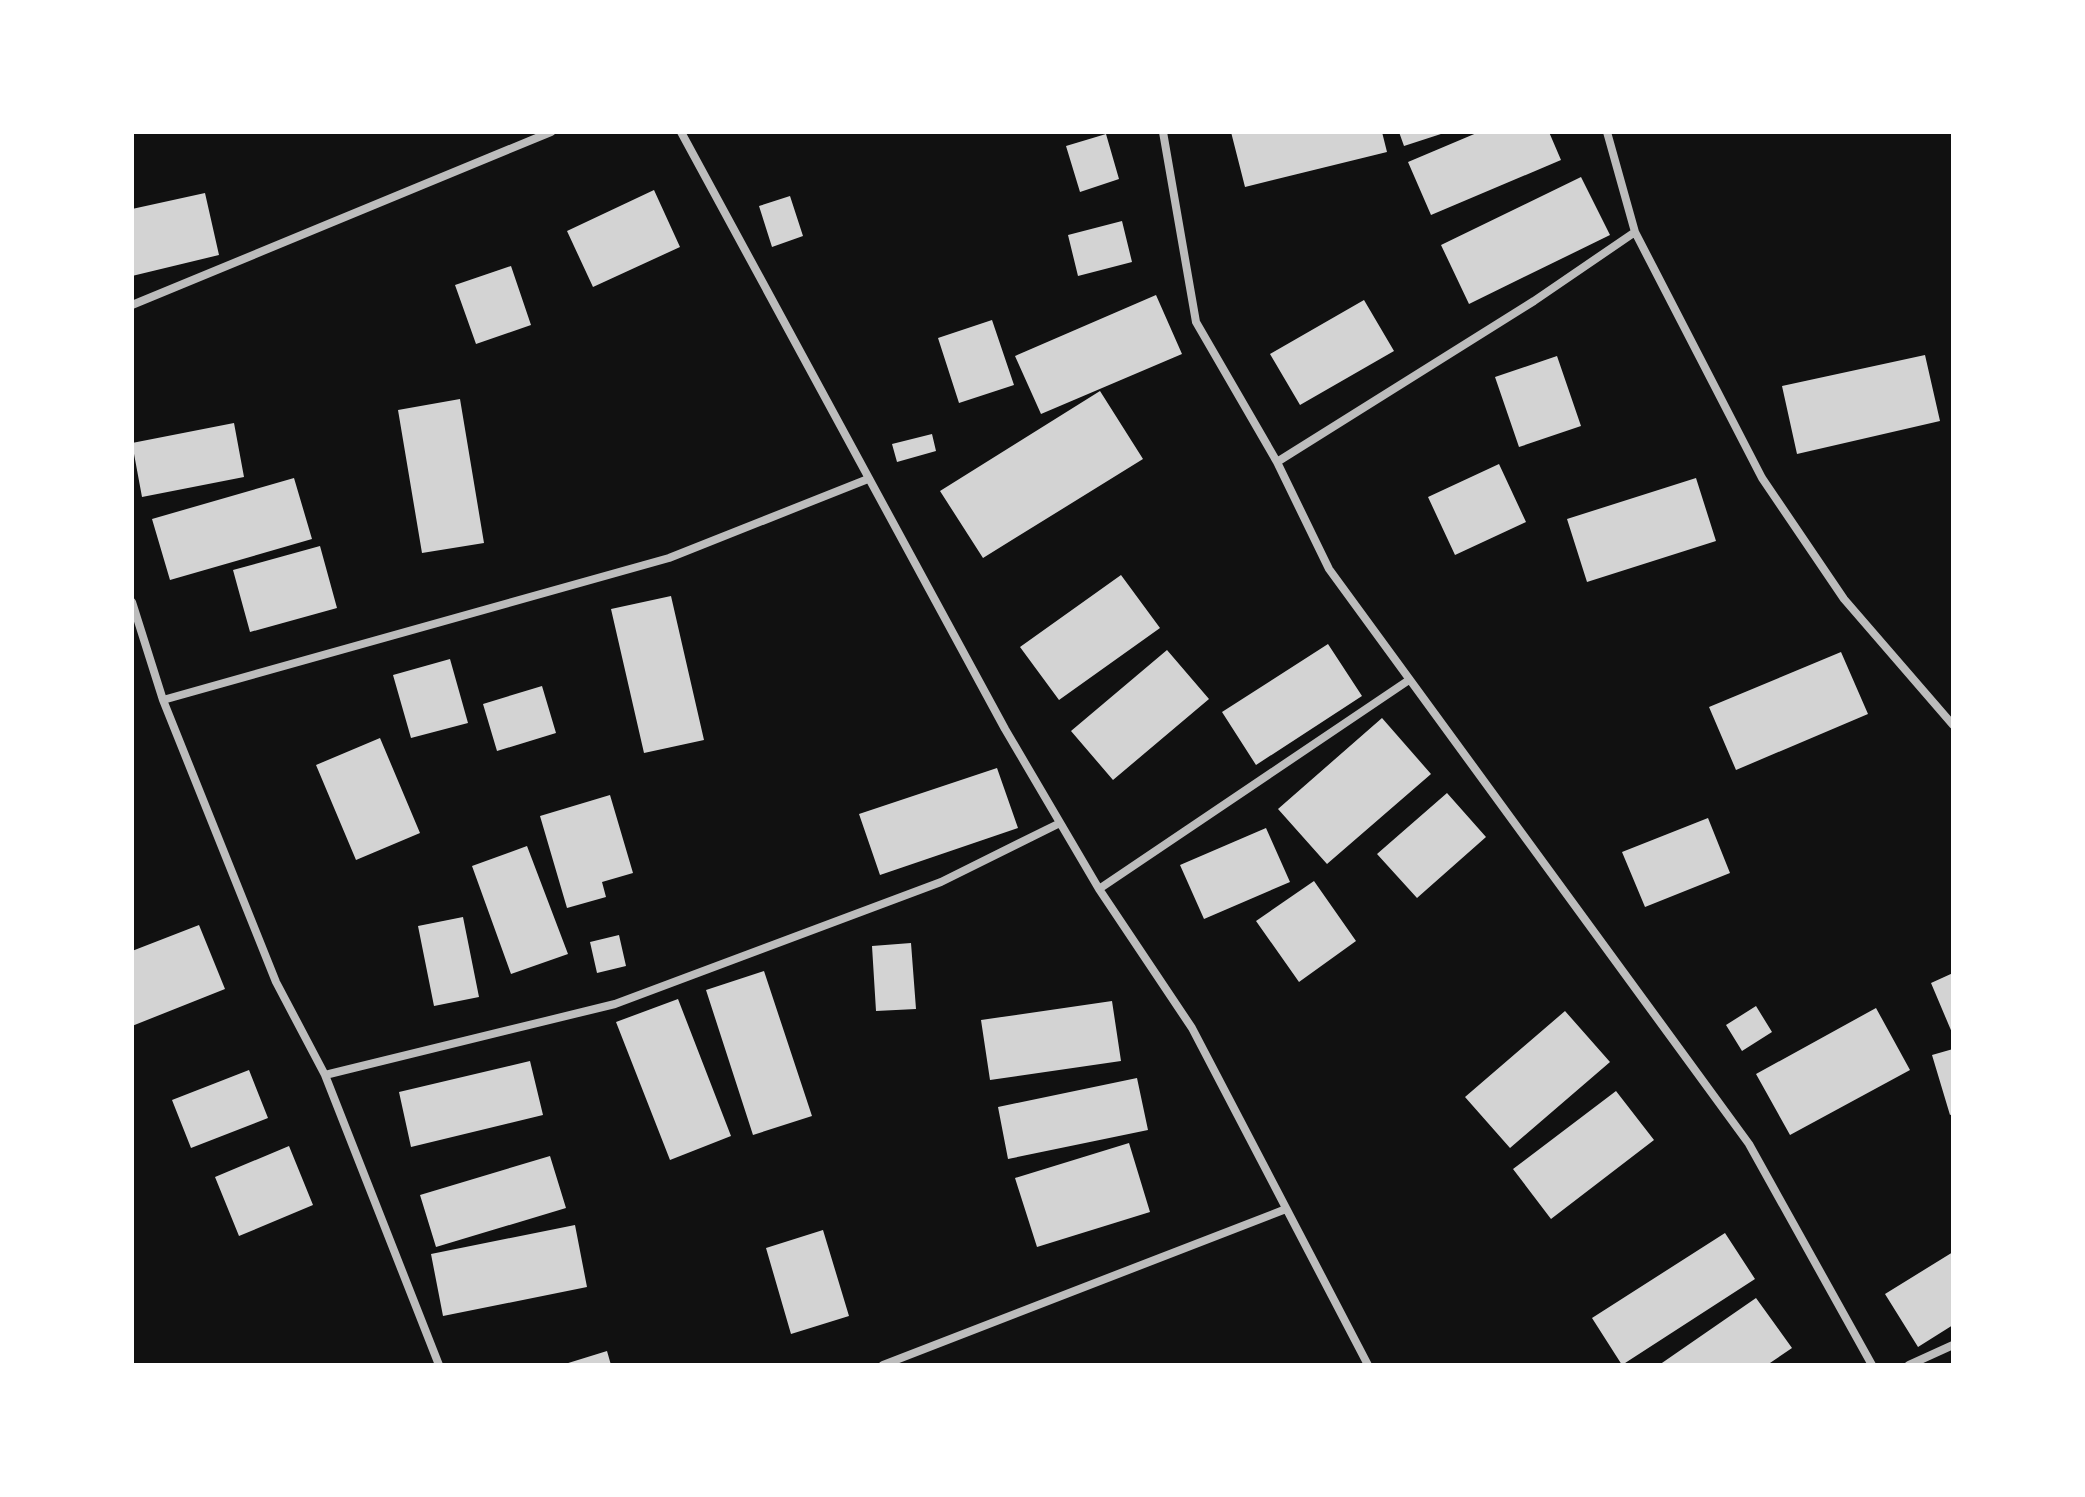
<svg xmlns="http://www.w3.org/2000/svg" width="2085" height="1497" font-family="'Nunito Sans',sans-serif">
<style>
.building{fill:#d3d3d3}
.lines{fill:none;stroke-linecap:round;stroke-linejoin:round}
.minor{stroke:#bcbcbc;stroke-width:8}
</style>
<rect width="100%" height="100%" fill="#111"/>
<path class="building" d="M1231,132H1382L1387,152L1245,187Z
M1399,132H1444V133L1404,146Z
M1479,132H1549L1561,160L1431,215L1408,162Z
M1106,134L1119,179L1080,192L1066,146Z
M1581,177L1610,235L1469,304L1441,245Z
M654,190L680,247L593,287L567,231Z
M205,193L219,255L132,276V209Z
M790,196L803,236L772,247L759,206Z
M1122,221L1132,262L1078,276L1068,235Z
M511,266L531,325L476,344L455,285Z
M1156,295L1182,354L1041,414L1015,356Z
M1364,300L1394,351L1300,405L1270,354Z
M992,320L1014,385L959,403L938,338Z
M1925,355L1940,421L1797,454L1782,386Z
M1557,356L1581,426L1519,447L1495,377Z
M1100,391L1143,459L983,558L940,491Z
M460,399L484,543L422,553L398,410Z
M234,423L244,477L142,497L132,443Z
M932,434L936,451L897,462L892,444Z
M1499,464L1526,522L1455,555L1428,497Z
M294,478L312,539L170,580L152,519Z
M1696,478L1716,541L1587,582L1567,519Z
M320,546L337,608L250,632L233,570Z
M1121,575L1160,628L1059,700L1020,647Z
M671,596L704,740L644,753L611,609Z
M1328,644L1362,696L1256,765L1222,712Z
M1167,650L1209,699L1113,780L1071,731Z
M1841,652L1868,714L1736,770L1709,707Z
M450,659L468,723L411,738L393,675Z
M542,686L556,733L497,751L483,704Z
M1382,718L1431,774L1327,864L1278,809Z
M380,738L420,833L356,860L316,765Z
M997,768L1018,828L880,875L859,814Z
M1447,793L1486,837L1417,898L1377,854Z
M610,795L633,873L602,882L606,897L567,908L540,816Z
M1708,818L1730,873L1645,907L1622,852Z
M1266,828L1290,882L1204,919L1180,865Z
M527,846L568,954L511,974L472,866Z
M1314,881L1356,941L1299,982L1256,921Z
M463,917L479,997L434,1006L418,926Z
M199,925L225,989L132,1026V951Z
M619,935L626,966L597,973L590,942Z
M911,943L916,1009L876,1011L872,946Z
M764,971L812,1116L753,1135L706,990Z
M1953,973V1035L1931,983Z
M678,999L731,1136L670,1160L616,1022Z
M1112,1001L1121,1061L990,1080L981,1020Z
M1756,1006L1772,1032L1742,1051L1726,1025Z
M1876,1008L1910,1070L1790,1135L1756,1074Z
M1565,1011L1610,1062L1510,1148L1465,1097Z
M1953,1049V1114L1950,1115L1932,1055Z
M530,1061L543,1115L411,1147L399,1092Z
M249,1070L268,1118L191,1148L172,1100Z
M1137,1078L1148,1130L1008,1159L998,1107Z
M1616,1091L1654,1140L1551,1219L1513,1169Z
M1129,1143L1150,1212L1037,1247L1015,1178Z
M289,1146L313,1205L239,1236L215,1177Z
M550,1156L566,1208L436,1247L420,1195Z
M575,1225L587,1287L443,1316L431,1254Z
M823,1230L849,1316L791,1334L766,1248Z
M1725,1233L1755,1279L1622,1365L1592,1318Z
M1953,1252V1325L1918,1347L1885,1294Z
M1756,1298L1792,1348L1767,1365H1659Z
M607,1351L611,1365H565V1364Z"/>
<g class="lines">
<path class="minor" d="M681,132L1005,729L1099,889L1192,1028L1368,1365
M1163,132L1196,322L1277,462L1329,569L1749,1144L1872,1365
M1607,132L1635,232L1762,478L1844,599L1953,725
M132,305L551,132
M1277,462L1534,301L1635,232
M132,602L163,700L276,982L325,1075L439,1365
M163,700L669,558L868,479
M1099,889L1409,680
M325,1075L615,1004L941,882L1060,823
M883,1365L1286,1209
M1909,1365L1953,1345"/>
</g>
<rect width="2085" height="1497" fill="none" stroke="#ffffff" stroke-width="268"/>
</svg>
